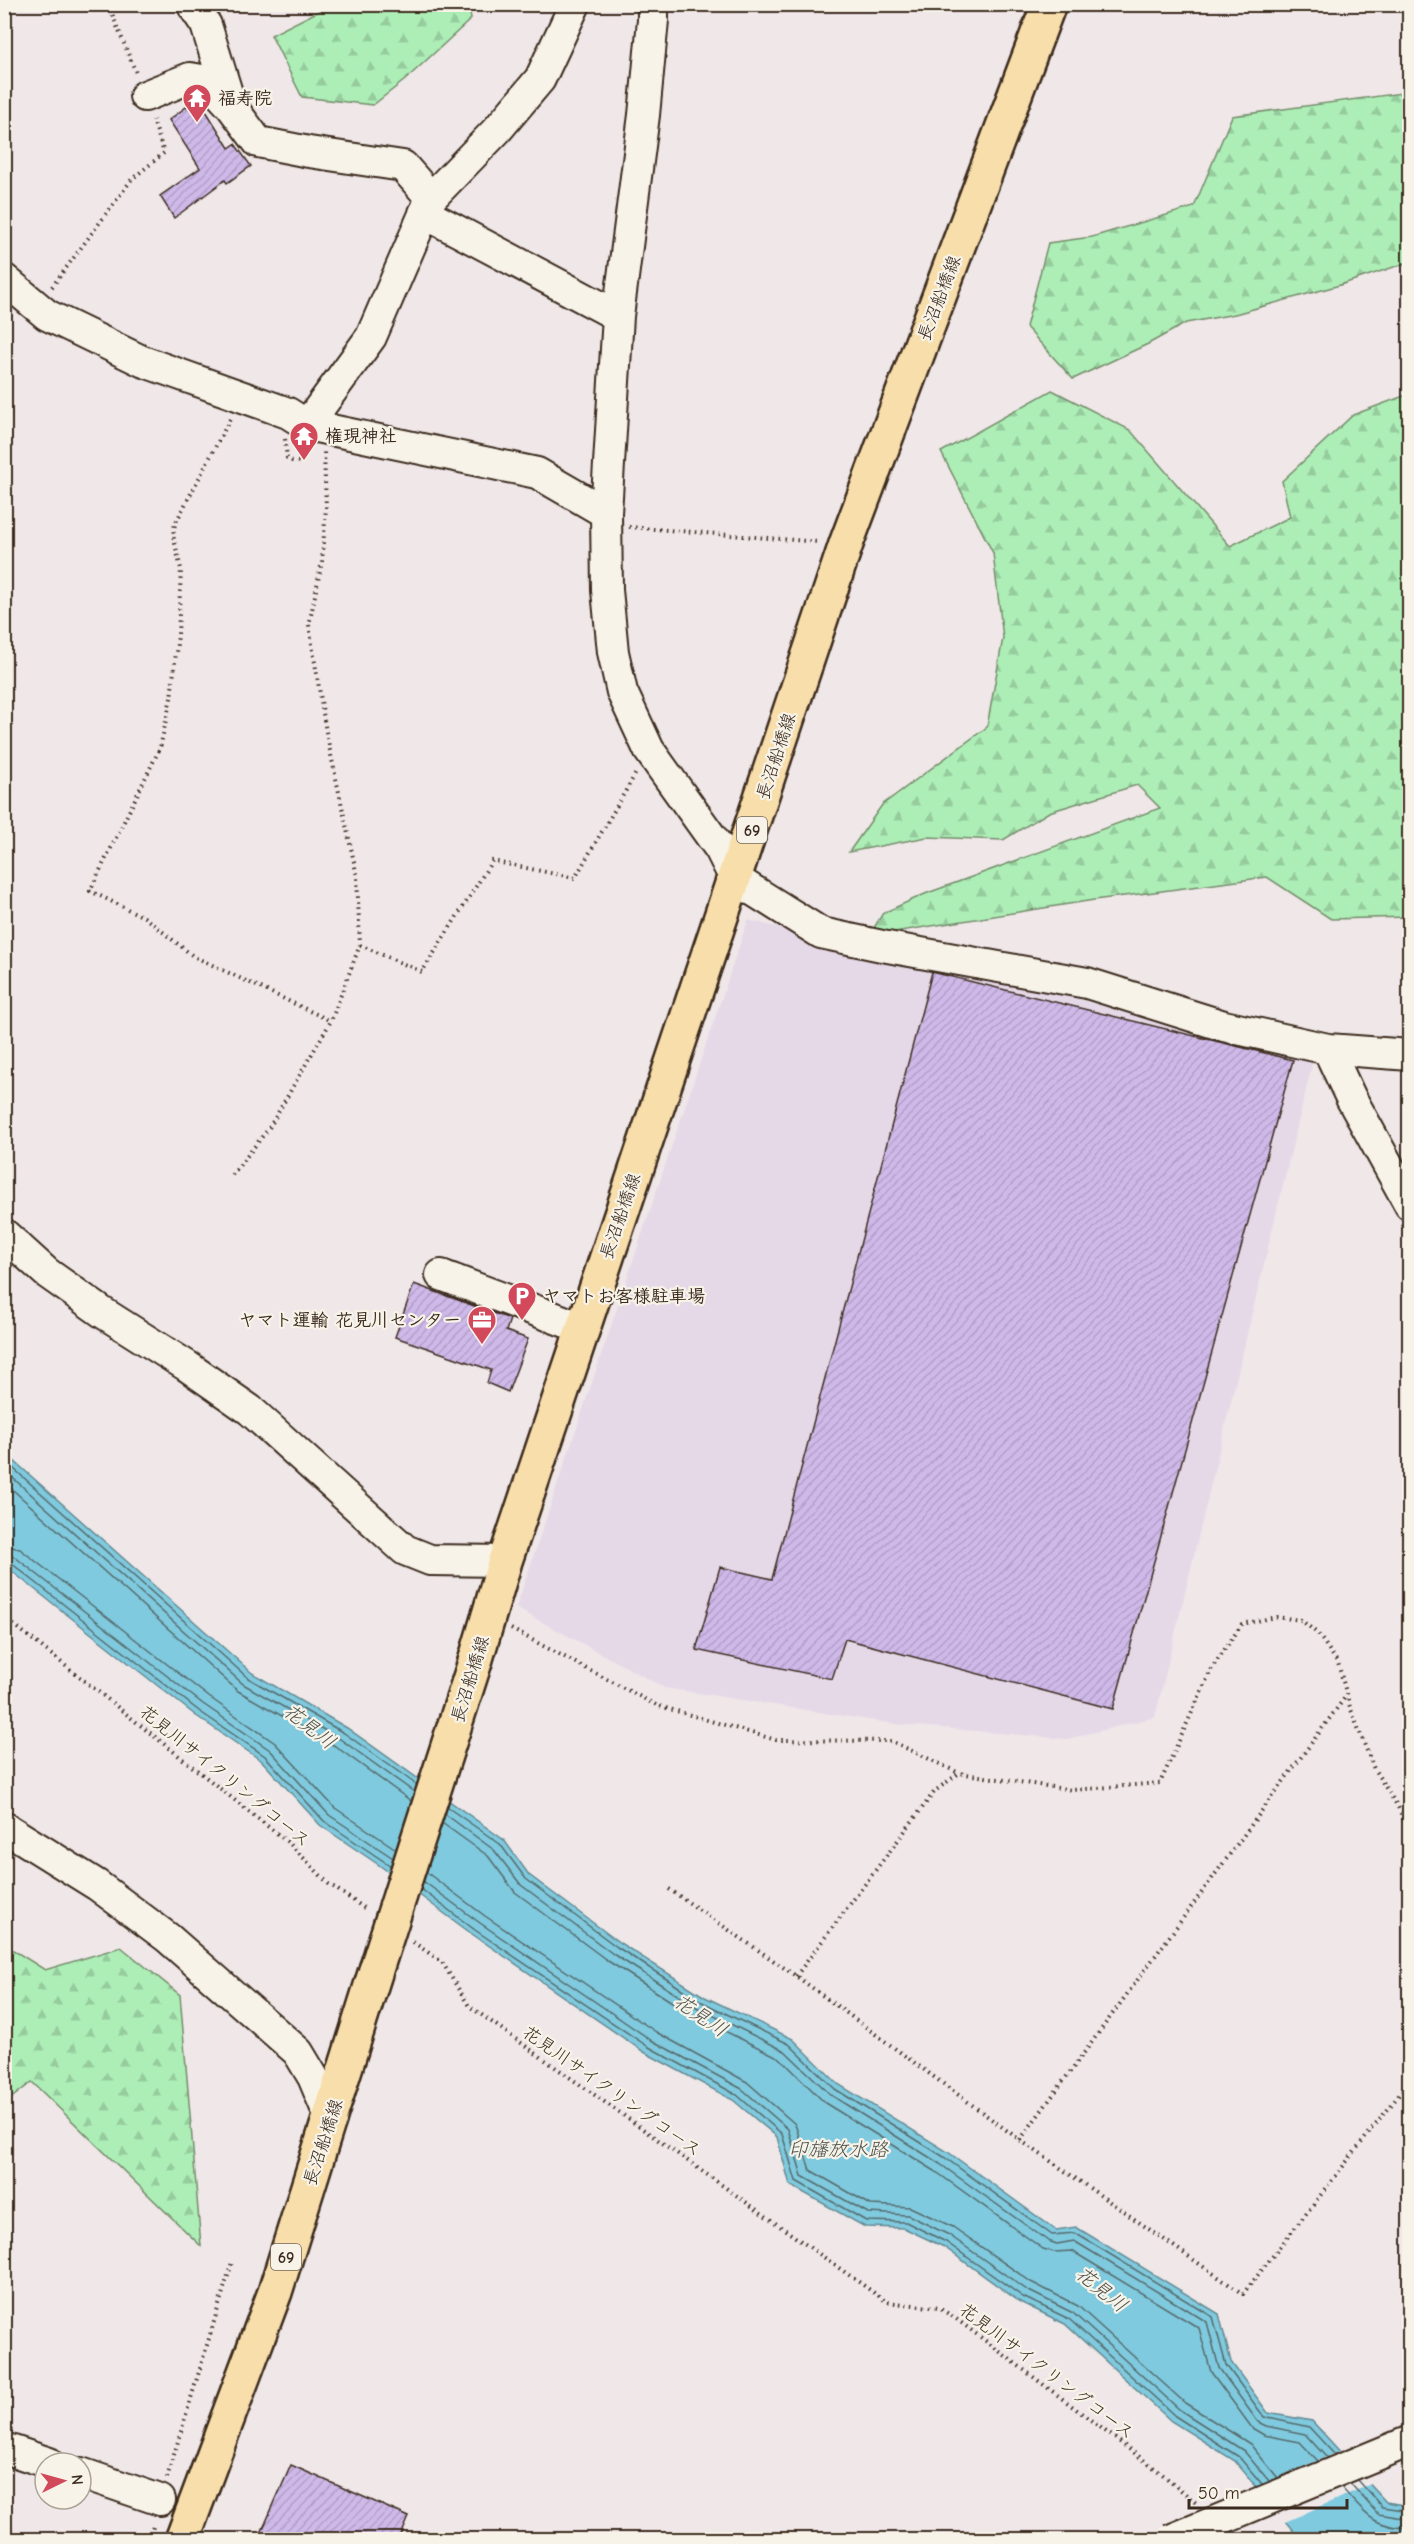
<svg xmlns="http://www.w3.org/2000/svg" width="1414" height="2544" font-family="'Comic Neue','Klee One',sans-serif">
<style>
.built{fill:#e5d9e8}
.forest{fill:url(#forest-firs);stroke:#748c6a;stroke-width:1.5}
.water{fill:#7fcadf;stroke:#648a92;stroke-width:1.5}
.pier{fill:#efe7e8}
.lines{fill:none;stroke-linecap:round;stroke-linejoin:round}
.shore{stroke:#566a6b;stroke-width:1.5}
.building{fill:url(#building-hatch);stroke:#3b2a1e;stroke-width:1.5}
.minor-casing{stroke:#3b2a1e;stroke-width:34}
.major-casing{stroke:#3b2a1e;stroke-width:38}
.path{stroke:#3b2a1e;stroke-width:4;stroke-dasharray:1.5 4.5;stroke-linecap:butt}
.minor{stroke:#f7f3e8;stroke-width:30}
.major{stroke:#f8deab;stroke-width:33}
.minor-bridge-casing{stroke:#3b2a1e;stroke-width:34;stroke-linecap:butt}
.major-bridge-casing{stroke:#3b2a1e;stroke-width:38;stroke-linecap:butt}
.minor-bridge{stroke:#f7f3e8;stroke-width:30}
.major-bridge{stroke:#f8deab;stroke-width:33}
.labels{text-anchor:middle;stroke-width:4.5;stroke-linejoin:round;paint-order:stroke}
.shield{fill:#f7f3e8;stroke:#73665b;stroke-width:1.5}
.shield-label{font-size:16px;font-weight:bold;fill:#3b2a1e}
.poi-label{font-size:18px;font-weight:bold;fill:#3b2a1e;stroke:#f7f3e8;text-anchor:start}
.street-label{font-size:18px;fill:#3b2a1e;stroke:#f7f3e8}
.water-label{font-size:20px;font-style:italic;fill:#4c524e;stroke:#f7f3e8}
</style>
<defs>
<pattern id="forest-firs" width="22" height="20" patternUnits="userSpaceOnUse" patternTransform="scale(1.5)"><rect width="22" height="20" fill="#adeeb7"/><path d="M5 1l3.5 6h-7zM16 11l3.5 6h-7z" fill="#96cc9d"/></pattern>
<pattern id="building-hatch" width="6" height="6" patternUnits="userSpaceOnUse" patternTransform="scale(1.5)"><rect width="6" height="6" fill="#ceb9e9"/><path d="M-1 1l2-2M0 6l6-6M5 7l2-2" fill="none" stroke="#b29fc7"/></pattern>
</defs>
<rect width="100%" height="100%" fill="#efe7e8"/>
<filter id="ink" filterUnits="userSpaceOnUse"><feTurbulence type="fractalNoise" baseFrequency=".0167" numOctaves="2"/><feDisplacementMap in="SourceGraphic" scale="12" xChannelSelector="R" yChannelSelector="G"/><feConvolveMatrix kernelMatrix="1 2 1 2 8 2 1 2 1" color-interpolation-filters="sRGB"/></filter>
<g filter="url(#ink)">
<path class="built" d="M748,920L1314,1056L1155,1717L1067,1739L895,1724L665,1688L516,1608Z"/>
<path class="forest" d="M331,5H469L471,19L405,80L373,105L302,97L271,35Z
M1409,92V262L1340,285L1235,314L1186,323L1148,344L1073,379L1026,327L1048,243L1092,237L1194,207L1232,116Z
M1052,390L1130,430L1230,546L1290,517L1282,481L1353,415L1409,394V917L1331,919L1267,877L1094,900L869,936L883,913L925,894L1160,808L1137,785L1049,812L1003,840L927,837L849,852L882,805L987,727L1003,638L993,553L941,452Z
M5,1945L45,1970L121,1947L180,1995L201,2246L32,2082L5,2103Z"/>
<path class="water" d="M4,1452L252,1673L347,1728L504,1840L529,1875L620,1943L705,1997L793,2039L838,2084L948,2152L1056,2230L1076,2227L1219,2314L1231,2362L1268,2413L1312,2421L1386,2502L1409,2506V2539H1300L1235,2461L1171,2421L1065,2324L1020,2302L944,2247L904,2228L865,2227L790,2185L777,2137L733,2100L644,2052L472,1934L379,1865L320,1825L262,1761L195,1715L5,1566Z"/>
<path class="pier" d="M1342,2450L1373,2483L1283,2523L1254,2488Z"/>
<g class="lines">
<path class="shore" d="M4,1460L248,1678L344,1733L417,1785
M4,1470L243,1684L340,1739L414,1792
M4,1482L238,1691L335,1746L411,1801
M4,1545L20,1549L209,1697L275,1743L335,1808L396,1849
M4,1554L15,1557L203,1704L270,1750L329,1815L393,1858
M4,1562L11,1563L199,1711L265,1756L324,1821L391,1866
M447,1807L500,1844L526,1879L617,1947L702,2002L789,2044L835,2089L944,2157L1052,2235L1075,2233L1213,2317L1226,2365L1264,2417L1309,2427L1334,2454
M445,1814L494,1850L521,1885L613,1954L698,2008L785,2051L831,2095L940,2164L1048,2241L1057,2244L1074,2241L1207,2322L1219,2368L1258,2422L1266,2426L1305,2434L1327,2458
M442,1823L488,1856L515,1892L608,1961L694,2016L780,2058L825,2103L935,2171L1043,2249L1054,2252L1072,2251L1199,2328L1211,2372L1252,2428L1264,2435L1300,2442L1318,2461
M426,1872L485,1916L656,2032L747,2082L795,2124L810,2170L871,2205L910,2207L953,2227L1031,2282L1078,2306L1185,2403L1250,2444L1278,2478
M423,1881L480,1923L651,2040L742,2089L788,2129L802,2176L868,2213L908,2215L949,2235L1027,2290L1073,2313L1180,2410L1244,2451L1269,2481
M421,1889L475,1930L647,2046L737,2095L782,2134L796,2181L866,2221L906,2222L946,2242L1023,2297L1069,2319L1175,2416L1239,2457L1262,2484
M1358,2480L1382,2507L1410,2511
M1350,2483L1378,2514L1410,2519
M1341,2487C1366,2514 1371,2527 1410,2528"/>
</g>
<path class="building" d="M198,98L229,148L235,144L251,166L227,183L225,180L174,218L160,196L200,168L169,120Z
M932,972L1293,1060L1113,1709L845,1639L832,1679L696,1650L720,1567L772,1579Z
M414,1284L510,1319L506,1331L528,1339L508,1392L487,1383L491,1370L395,1337Z
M291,2465L409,2517L399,2540H258Z"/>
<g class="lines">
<g class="minor-casing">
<path id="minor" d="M192,4L206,25L231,106L258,142L309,152L403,166L431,198L371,337L307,425
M145,96L190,78L208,81L231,106
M431,198L497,130L540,79L575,4
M424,213L618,316
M4,279L47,315L142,361L288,413L307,425L537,473L606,513L607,590L613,652L622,692L649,750L720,849L735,879L821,933L882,946L1087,983L1224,1026L1328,1049L1351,1098L1410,1205
M606,513L618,316L644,115L653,20V4
M1328,1049L1410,1055
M4,1234L47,1273L102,1312L187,1366L250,1410L405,1550L430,1560L505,1561
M441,1275L582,1328
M4,1827L97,1885L168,1938L298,2052L313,2077L331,2120
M4,2448L49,2463
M81,2473L160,2500"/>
</g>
<g class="major-casing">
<path id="major" d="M475,1662L505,1561L846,544L1049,4
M182,2540L275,2292L376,1970"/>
</g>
<path class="path" d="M108,4L136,73
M52,287L132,179L164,153L153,120
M230,419L175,524L173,535L181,569L178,635L171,698L160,748L90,891L144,917L193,956L331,1021
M285,439L287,458L292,461L300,462
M629,527L819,542
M360,945L422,972L492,861L575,878L636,773
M232,1175L269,1128L331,1021L360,945L357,876L326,732L309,625L322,561L326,508L324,452
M4,1617L290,1844L329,1884L367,1910
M511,1629L656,1705L776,1740L891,1741L959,1773
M669,1889L796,1976L1020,2140L1243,2294L1410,2081
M413,1942L442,1962L469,2006L887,2302L939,2308L955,2318L1161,2473L1196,2503
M796,1976L935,1791L959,1773L1072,1790L1160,1783L1212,1668L1242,1624L1276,1617L1301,1620L1318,1634L1338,1663L1350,1707L1374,1769L1398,1807L1410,1834
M1020,2140L1346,1696
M167,2478L232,2262
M149,2540L154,2523"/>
<use href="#minor" class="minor"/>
<use href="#major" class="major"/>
<g class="minor-bridge-casing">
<path id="minor-bridge" d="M1170,2540L1410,2441"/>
</g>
<g class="major-bridge-casing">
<path id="major-bridge" d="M376,1970L475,1662"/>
</g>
<use href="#minor-bridge" class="minor-bridge"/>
<use href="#major-bridge" class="major-bridge"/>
</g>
</g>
<defs>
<g id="temple-pin" transform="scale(1.5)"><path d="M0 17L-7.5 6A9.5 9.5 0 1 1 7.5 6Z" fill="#d1495b" stroke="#f7f3e8"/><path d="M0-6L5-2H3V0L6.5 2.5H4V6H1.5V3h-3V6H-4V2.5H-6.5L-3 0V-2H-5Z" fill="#fff"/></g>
<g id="parking-pin" transform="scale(1.5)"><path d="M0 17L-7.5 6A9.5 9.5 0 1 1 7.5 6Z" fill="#d1495b" stroke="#f7f3e8"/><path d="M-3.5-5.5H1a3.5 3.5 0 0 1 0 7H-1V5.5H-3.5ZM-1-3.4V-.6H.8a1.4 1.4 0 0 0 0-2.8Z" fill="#fff"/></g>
<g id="office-pin" transform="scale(1.5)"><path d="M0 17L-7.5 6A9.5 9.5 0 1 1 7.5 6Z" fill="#d1495b" stroke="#f7f3e8"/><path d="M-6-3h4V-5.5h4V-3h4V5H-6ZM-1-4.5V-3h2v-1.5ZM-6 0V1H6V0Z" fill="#fff"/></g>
</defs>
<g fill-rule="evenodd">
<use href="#temple-pin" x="197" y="98"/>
<use href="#temple-pin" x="304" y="436"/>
<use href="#parking-pin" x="522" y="1296"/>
<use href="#office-pin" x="482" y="1320"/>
</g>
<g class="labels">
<g class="shield">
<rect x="737" y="817" width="30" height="26" rx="4.5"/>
<rect x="271" y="2244" width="30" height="26" rx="4.5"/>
</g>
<g class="shield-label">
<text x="752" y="836">69</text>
<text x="286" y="2263">69</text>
</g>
<g class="poi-label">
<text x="218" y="104">福寿院</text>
<text x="325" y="442">権現神社</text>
<text x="543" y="1302">ヤマトお客様駐車場</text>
<text x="461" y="1326" text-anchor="end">ヤマト運輸 花見川センター</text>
</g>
<g class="street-label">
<text transform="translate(939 298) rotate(-69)" y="6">長沼船橋線</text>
<text transform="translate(776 756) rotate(-72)" y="6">長沼船橋線</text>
<text transform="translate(620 1216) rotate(-71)" y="6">長沼船橋線</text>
<text transform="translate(470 1679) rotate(-73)" y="6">長沼船橋線</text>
<text transform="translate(225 1776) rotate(39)" y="6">花見川サイクリングコース</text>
<text transform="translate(612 2091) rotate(35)" y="6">花見川サイクリングコース</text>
<text transform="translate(323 2142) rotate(-72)" y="6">長沼船橋線</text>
<text transform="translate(1047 2371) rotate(37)" y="6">花見川サイクリングコース</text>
</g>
<g class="water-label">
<text transform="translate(310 1726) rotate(38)" y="7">花見川</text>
<text transform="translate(701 2015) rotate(34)" y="7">花見川</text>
<text x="838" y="2156">印旛放水路</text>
<text transform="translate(1102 2289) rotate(39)" y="7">花見川</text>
</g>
</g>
<rect width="1414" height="2544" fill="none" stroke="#f7f3e8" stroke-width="24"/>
<rect x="12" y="12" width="1390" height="2520" fill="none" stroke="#3b2a1e" stroke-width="2" filter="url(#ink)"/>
<g transform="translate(63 2481) rotate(85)"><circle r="28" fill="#f7f3e8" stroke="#aca397" stroke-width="1.5"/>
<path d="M0-4.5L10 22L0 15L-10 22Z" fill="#d1495b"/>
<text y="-9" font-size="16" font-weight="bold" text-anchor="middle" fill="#3b2a1e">N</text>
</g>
<path d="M1189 2499v9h158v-9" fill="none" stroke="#3b2a1e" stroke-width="3"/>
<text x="1198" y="2499" font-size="18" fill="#3b2a1e" stroke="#f7f3e8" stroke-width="4.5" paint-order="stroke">50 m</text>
</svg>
